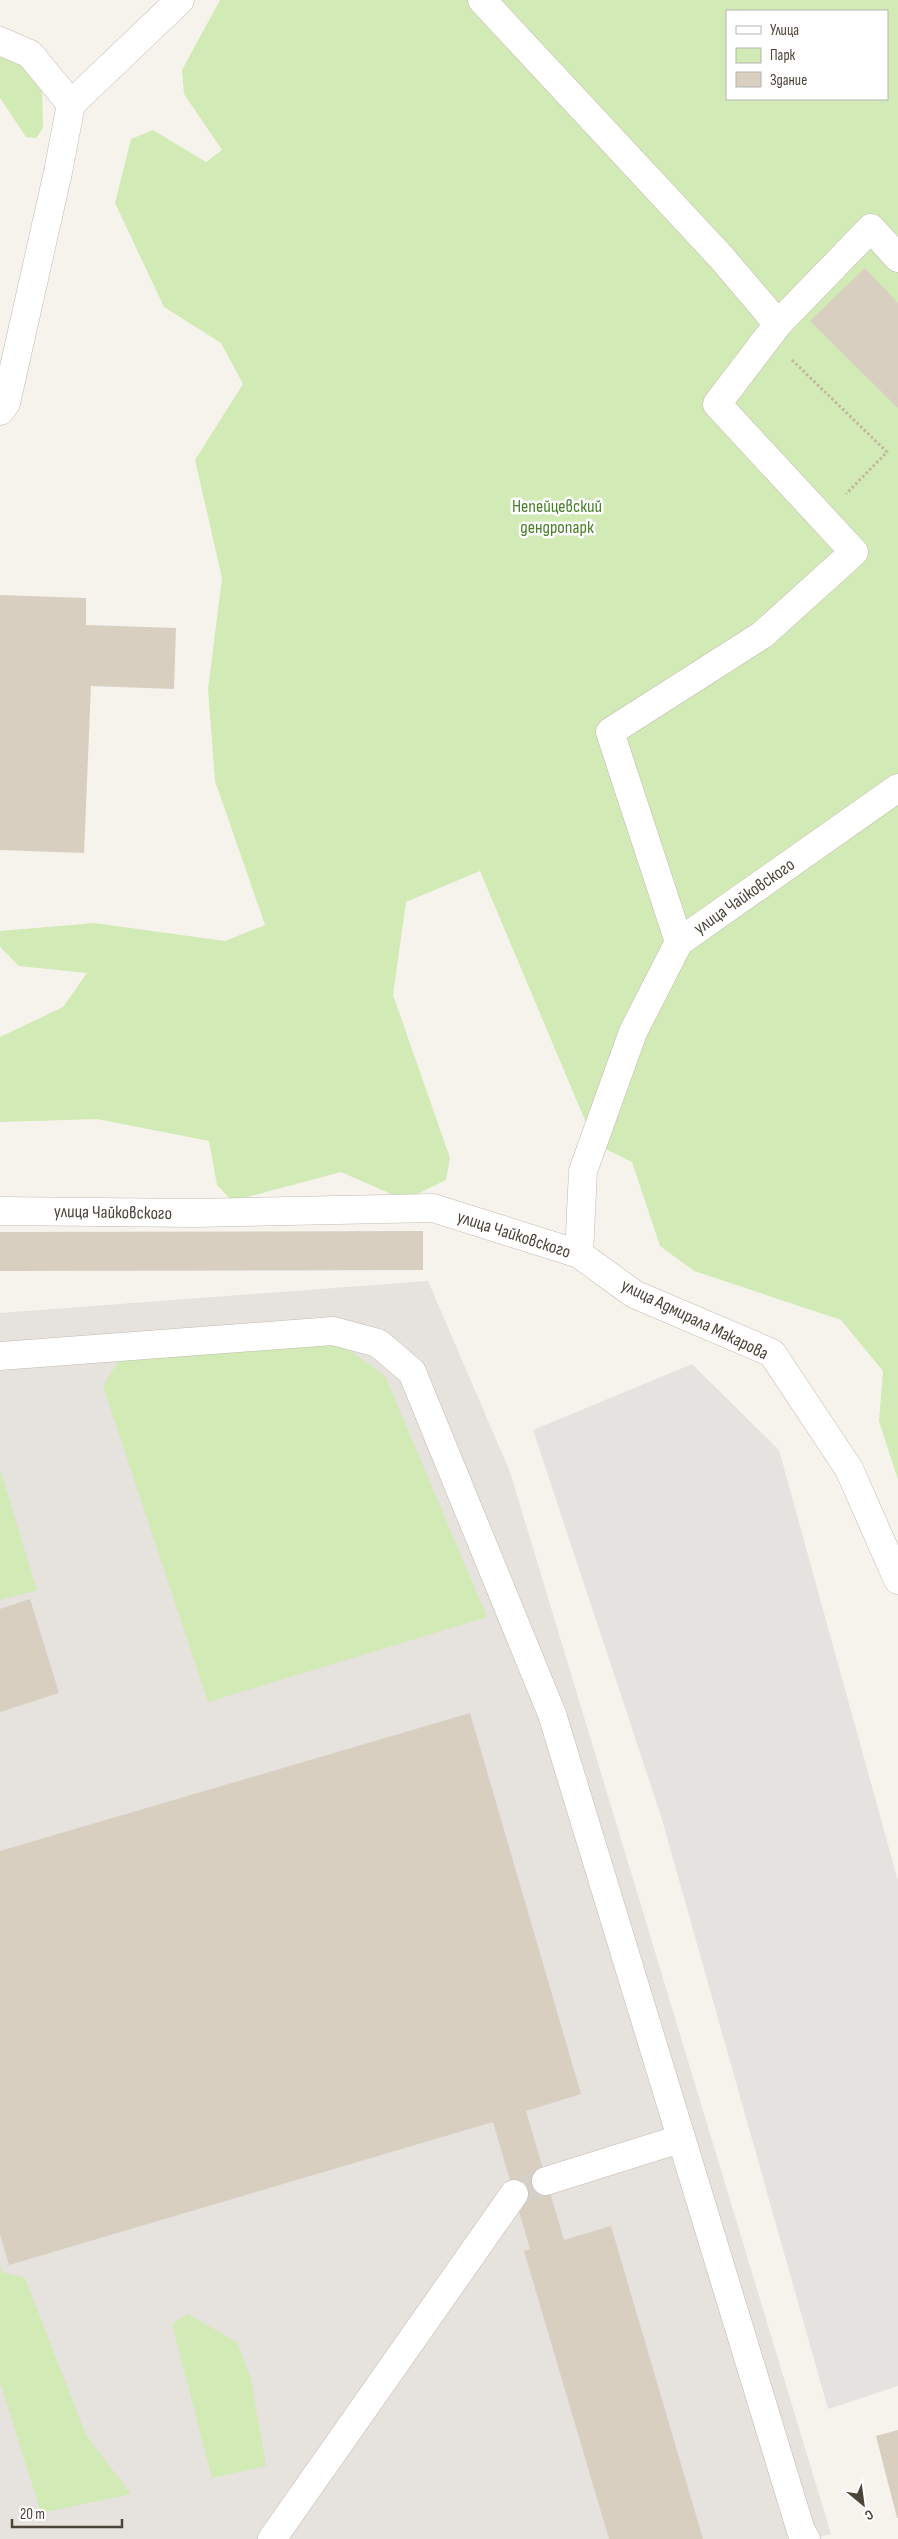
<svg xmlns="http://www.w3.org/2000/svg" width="898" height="2539" font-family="'Sofia Sans Condensed',sans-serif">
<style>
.industrial{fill:#e6e2dd}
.green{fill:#d2eab5;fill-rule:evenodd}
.parking{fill:#e5e3e0}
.building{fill:#d8cfc1}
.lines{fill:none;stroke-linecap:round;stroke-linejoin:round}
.minor-tunnel{stroke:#d4d0c8;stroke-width:28;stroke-dasharray:28 14;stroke-linecap:butt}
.minor-casing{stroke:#c2bbae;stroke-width:29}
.path{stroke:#c4b79f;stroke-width:3;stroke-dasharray:2.5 2.5;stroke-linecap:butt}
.minor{stroke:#fff;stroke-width:28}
.labels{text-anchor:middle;stroke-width:5;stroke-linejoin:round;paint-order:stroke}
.park-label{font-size:18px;fill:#4a7f2a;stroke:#fff}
.street-label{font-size:18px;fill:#4b4439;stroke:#fff}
</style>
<rect width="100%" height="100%" fill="#f6f3ec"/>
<path class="industrial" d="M428,1281L510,1472L831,2534L812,2539H0V1313Z"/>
<path class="green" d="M220,0H898V1480L879,1421L883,1371L841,1320L694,1271L660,1246L632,1162L595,1144L480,871L406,902L393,995L450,1158L446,1180L405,1200L341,1172L232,1201L217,1185L209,1141L97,1119L0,1122V1037L63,1007L87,973L19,966L0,947V931L94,923L225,941L265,925L215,781L208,689L222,578L195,460L243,384L221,343L164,307L115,203L131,139L153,130L206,162L222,150L184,94L182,70ZM727,11H887V99H727Z
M0,56L28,68L42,87L43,128L36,138L26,137L0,98Z
M341,1344L385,1376L487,1617L208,1702L103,1386L120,1359Z
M0,1469L37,1590L0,1600Z
M0,2264L2,2272L25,2278L86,2435L131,2494L41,2513L0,2382Z
M188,2314L237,2342L251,2379L266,2466L212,2478L172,2324Z"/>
<path class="parking" d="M692,1364L779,1450L898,1881V2386L828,2409L661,1816L533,1430Z"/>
<path class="building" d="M865,268L898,303V408L810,321Z
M0,595L86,598V625L176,628L174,689L91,686L84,853L0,850Z
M423,1231V1270L0,1271V1232Z
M30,1599L59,1693L0,1712V1609Z
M470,1713L581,2094L526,2111L564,2240L611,2226L703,2539H609L524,2251L530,2249L493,2122L9,2265L0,2235V1851Z
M898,2430V2518H897L876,2436Z"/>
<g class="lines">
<path class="minor-tunnel" d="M514,2194L546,2181"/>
<g class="minor-casing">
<path id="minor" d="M482,0L721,257L778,324
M0,41L30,54L71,104L58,172L6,403L0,411
M71,104L180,0
M679,942L610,732L762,635L854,552L717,404L778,324L871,228L898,258
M0,1211L195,1213L433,1208L579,1254L634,1294L772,1353L849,1469L898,1580
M579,1254L583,1171L633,1032L679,942L898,788
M0,1356L333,1331L378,1343L412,1372L552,1714L801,2531L806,2539
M546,2181L680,2139
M272,2539L514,2194"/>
</g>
<path class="path" d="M792,360L887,452L846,494"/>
<use href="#minor" class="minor"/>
</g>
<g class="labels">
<g class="park-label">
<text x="557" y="512">Непейцевский<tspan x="557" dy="21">дендропарк</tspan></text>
</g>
<g class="street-label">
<text transform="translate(744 896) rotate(-35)" y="6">улица Чайковского</text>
<text transform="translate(113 1212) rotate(1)" y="6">улица Чайковского</text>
<text transform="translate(514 1234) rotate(18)" y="6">улица Чайковского</text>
<text transform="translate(695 1319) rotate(26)" y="6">улица Адмирала Макарова</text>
</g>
</g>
<rect x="726" y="10" width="162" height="90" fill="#ffffff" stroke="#b7b4b0"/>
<rect x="736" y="26" width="25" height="8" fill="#ffffff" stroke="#b7b4b0"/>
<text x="770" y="35" font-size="15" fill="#4b4439">Улица</text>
<rect x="736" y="48" width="25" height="15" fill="#d2eab5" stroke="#b7b4b0"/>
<text x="770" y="60" font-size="15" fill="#4b4439">Парк</text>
<rect x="736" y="72" width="25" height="15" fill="#d8cfc1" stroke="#b7b4b0"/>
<text x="770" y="85" font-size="15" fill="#4b4439">Здание</text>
<g transform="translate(863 2504) rotate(151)" stroke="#ffffff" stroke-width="4" paint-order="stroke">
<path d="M0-4L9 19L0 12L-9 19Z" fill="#4b4439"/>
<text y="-8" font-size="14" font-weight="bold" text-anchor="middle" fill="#4b4439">С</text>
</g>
<path d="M12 2519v8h110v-8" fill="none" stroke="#4b4439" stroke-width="2.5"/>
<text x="20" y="2519" font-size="15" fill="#4b4439" stroke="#ffffff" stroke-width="4" paint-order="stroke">20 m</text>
</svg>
